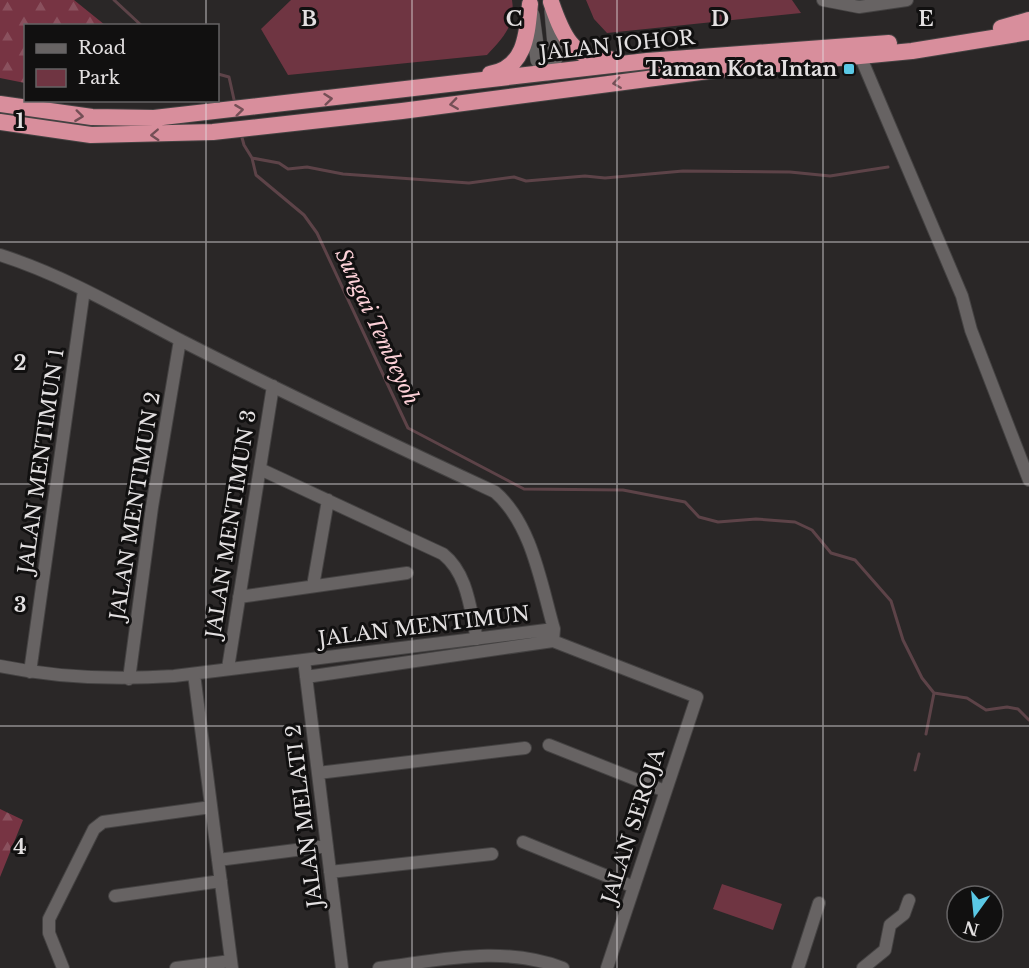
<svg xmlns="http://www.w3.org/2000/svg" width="1029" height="968" font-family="'Libre Baskerville',serif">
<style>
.green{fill:#6f3542}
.forest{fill:url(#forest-firs)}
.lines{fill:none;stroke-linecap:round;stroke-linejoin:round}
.stream{stroke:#5d4348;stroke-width:3}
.minor-casing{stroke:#444242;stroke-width:14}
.tertiary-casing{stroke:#444242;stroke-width:16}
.trunk-casing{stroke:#444242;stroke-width:18}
.minor{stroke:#676363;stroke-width:12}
.tertiary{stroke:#676363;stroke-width:15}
.trunk{stroke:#d88e9c;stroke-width:16}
.oneway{stroke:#744f56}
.grid{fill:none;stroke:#e3e0e1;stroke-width:1.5;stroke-opacity:0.55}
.poi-dot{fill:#5ac8e5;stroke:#111010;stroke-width:2}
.labels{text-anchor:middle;stroke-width:6;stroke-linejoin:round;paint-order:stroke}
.street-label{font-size:20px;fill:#e3e0e1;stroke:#111010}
.poi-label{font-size:20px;font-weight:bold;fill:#e3e0e1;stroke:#111010;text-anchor:end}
.water-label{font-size:21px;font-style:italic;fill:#fcd0d7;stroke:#111010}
.grid-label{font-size:20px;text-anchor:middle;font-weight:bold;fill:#e3e0e1;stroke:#111010;stroke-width:6;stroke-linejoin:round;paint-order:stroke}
</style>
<defs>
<pattern id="forest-firs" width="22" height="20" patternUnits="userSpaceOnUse" patternTransform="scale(1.5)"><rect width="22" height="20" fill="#773443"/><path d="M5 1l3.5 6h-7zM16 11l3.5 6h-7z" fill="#8a515e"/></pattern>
</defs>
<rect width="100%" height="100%" fill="#2a2727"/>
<path class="green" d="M291,0H512C516,25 503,38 487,55L288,75L261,29Z
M586,0H792L801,13L607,33L594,19Z
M722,884L782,904L773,930L713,909Z"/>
<path class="forest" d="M0,0H74L105,25L26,26L25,83L0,78Z
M0,809L23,820L0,877Z"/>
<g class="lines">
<path class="stream" d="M114,0L142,26
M218,74L229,77L235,104
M241,134L244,145L252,158L256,175L304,215L317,233L408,428L524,489L623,490L685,502L699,517L718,522L756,519L795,522L812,530L831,553L855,560L891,601L903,640L922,678L934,693L967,698L986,710L1007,707L1018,709L1029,720
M252,158L279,163L288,169L307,167L343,174L469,183L514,177L526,181L585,176L605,178L683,171L790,172L830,176L888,167
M926,734L934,693
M915,770L919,754"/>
<g class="minor-casing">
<path id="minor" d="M823,0L859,7L907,0
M861,58L962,296L971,330L1029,480
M0,255C63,275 121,309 180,340C284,393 389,443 495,492C532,524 541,584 554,629L553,641L697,697L607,968
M260,469L443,554C468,574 470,609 477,639
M313,586L328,500
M239,597L407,573
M304,660L342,968
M0,666C58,678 115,680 174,676L554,629
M228,668L273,386
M30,672L84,290
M194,674L232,968
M306,677L553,641
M129,679L152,507L180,340
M549,745L665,791
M318,773L525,748
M523,842L634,887
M218,860L327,846
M330,872L492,854
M115,896L221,881
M63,968L49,933V919L94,829L103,822L211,807
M176,968L231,961
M379,968C442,960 502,945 563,968
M798,968L819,903
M863,968L885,950L890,925L904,914L909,900"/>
</g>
<g class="tertiary-casing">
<path id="tertiary" d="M532,15L538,60L548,73L556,56L552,11"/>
</g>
<g class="trunk-casing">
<path id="trunk" d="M551,2C561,31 572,62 610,59
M1001,28L1029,20
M490,74C526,68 527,33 530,4
M0,104L92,117L154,118L647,61L889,43
M0,122L91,135L213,132L402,111L716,70L912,51L1029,32"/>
</g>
<use href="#minor" class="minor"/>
<use href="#tertiary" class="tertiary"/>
<use href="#trunk" class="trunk"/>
</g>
<defs><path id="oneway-chevron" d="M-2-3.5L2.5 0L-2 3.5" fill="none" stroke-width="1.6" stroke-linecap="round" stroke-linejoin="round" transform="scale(1.5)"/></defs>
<g class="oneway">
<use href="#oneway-chevron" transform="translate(617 83) rotate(172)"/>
<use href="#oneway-chevron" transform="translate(328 99) rotate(-6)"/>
<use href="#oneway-chevron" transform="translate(454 104) rotate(172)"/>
<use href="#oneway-chevron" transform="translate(239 110) rotate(-7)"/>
<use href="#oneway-chevron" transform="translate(79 116) rotate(7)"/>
<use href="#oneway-chevron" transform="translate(155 135) rotate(177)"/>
</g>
<path class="grid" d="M206,0V26M412,0V968M617,0V968M823,0V968M206,100V968M0,242H1029M0,484H1029M0,726H1029"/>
<rect class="poi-dot" x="843" y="63" width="12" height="12" rx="3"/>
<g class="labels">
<g class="street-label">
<text transform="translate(617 45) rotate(-6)" y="7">JALAN JOHOR</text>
<text transform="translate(41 461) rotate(-82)" y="7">JALAN MENTIMUN 1</text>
<text transform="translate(135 506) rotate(-81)" y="7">JALAN MENTIMUN 2</text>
<text transform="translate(231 524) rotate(-81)" y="7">JALAN MENTIMUN 3</text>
<text transform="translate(424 626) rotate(-7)" y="7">JALAN MENTIMUN</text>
<text transform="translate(304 816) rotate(-97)" y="7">JALAN MELATI 2</text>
<text transform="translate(633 826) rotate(-72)" y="7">JALAN SEROJA</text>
</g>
<g class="poi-label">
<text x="837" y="76">Taman Kota Intan</text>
</g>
<g class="water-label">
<text transform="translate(377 327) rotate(65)" y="7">Sungai Tembeyoh</text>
</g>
</g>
<g class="grid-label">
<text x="309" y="26">B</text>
<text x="514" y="26">C</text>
<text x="720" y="26">D</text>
<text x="926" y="26">E</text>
<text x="20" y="128">1</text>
<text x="20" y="370">2</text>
<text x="20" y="612">3</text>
<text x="20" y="854">4</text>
</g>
<rect x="24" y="24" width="195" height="78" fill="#111010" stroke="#656364" stroke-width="1.5"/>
<rect x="36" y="44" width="30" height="9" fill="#676363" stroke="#656364" stroke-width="1.5"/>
<text x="78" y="54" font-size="18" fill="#e3e0e1">Road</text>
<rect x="36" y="69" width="30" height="18" fill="#6f3542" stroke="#656364" stroke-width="1.5"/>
<text x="78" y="84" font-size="18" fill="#e3e0e1">Park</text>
<g transform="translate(975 914) rotate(195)"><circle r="28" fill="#111010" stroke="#656364" stroke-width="1.5"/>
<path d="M0-4.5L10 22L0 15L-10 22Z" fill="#5ac8e5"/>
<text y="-9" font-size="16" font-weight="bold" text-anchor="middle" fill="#e3e0e1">N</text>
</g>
</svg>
